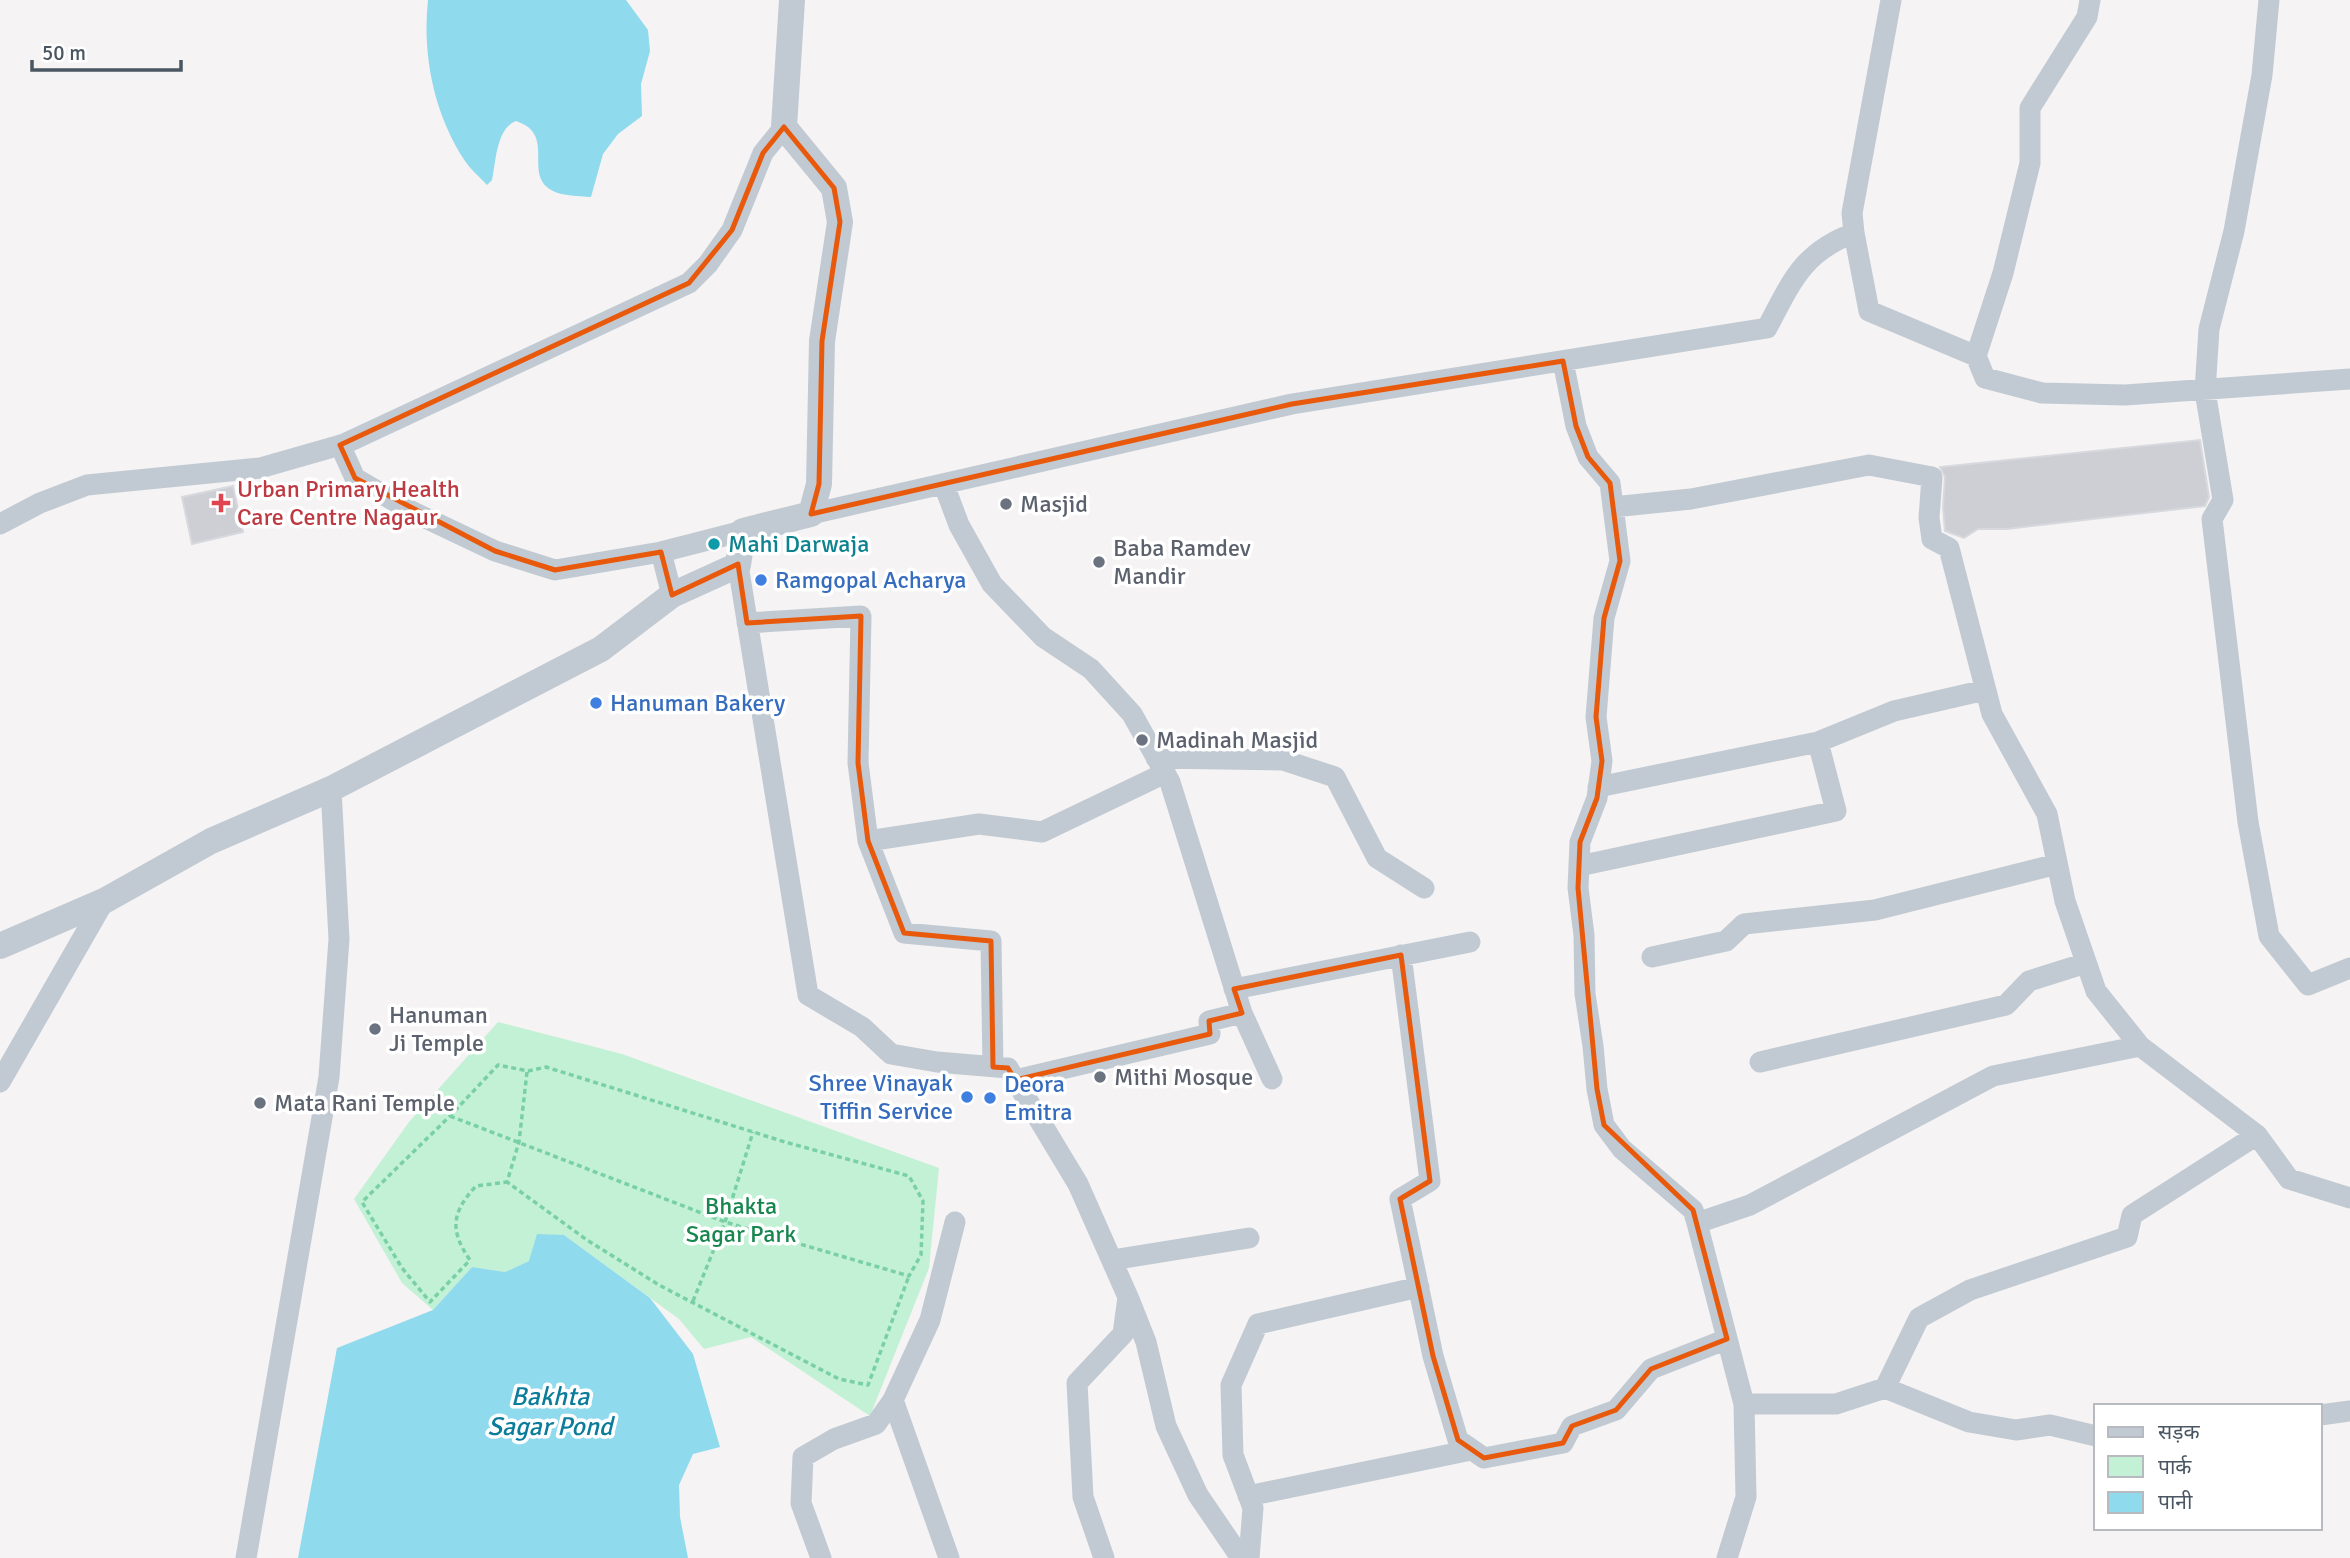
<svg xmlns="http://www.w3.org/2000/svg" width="2350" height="1558" font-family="Signika,'Noto Sans Devanagari',sans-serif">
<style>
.green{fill:#c3f1d5}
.water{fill:#90daee}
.building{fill:#cdcfd5;stroke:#d7d9de;stroke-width:2}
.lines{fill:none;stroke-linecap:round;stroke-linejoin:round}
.path{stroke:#7ad0a6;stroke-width:3.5;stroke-dasharray:5 3.5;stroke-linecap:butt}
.minor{stroke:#c1cad2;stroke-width:21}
.tertiary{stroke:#c1cad2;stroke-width:26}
.marked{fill:none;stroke:#e8590c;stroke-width:5;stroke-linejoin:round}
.health-dot{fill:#e0444e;stroke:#fff;stroke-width:2.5}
.worship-dot{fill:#6b7280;stroke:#fff;stroke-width:2.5}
.culture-dot{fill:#0f9aa8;stroke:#fff;stroke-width:2.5}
.shop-dot{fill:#3f7fe0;stroke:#fff;stroke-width:2.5}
.labels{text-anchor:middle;stroke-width:7;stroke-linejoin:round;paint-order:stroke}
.health-label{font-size:24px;fill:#be3a42;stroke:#fff;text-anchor:start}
.worship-label{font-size:24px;fill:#5b616d;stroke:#fff;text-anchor:start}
.culture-label{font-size:24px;fill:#0d838f;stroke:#fff;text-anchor:start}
.shop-label{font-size:24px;fill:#366cbe;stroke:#fff;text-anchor:start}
.park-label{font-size:24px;fill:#17864f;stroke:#fff}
.water-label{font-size:26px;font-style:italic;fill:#0c7c9b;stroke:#fff}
</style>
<rect width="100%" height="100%" fill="#f5f3f3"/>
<path class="green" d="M498,1022L622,1054L939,1168L929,1268L870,1416L751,1337L704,1349L679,1319L564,1235L529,1261L505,1272L472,1267L433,1310L402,1283L354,1199L409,1122Z"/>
<path class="water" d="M428,0H626L648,30L650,51L641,84L642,116L618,134L603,154L591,197C579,196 563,196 553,191C521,175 558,135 516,121C496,129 496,162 492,180L487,185C480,177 471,170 465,161C434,114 422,55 428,0Z
M537,1234L564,1235L650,1298L693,1354L720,1447L693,1454L679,1485L680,1517L688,1558H298L337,1348L433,1310L472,1267L505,1272L529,1261Z"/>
<path class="building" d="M2200,440L2209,497L2205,506L2007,529H1978L1964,538L1945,531L1943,507L1945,477L1940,467Z
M233,486L243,532L192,544L182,497Z"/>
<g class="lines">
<path class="path" d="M527,1072L519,1142L507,1182L587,1240L659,1285L839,1379L868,1385L909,1276
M450,1116L725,1222L909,1276L921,1255L923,1201L909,1176L785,1142L546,1067L528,1071L498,1065L450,1116L362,1202L402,1268L430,1302L470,1260C449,1230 452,1212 476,1186L507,1182
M693,1301L725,1222L753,1132"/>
<path class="minor" d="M2269,0L2262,75L2234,231L2209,329L2205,391L2223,500L2212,519L2248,822L2269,936L2308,985L2350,968
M1854,233L1869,311L1976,356L1985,378L2042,393L2125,395L2350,379
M1976,356L2003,273L2030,163V108L2087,17L2090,0
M1563,361L1576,426L1588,457L1610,483L1620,561L1604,618L1596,717L1602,761L1597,798L1580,842L1578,888L1584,935L1585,994L1593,1046L1597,1089L1604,1125L1622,1149L1693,1210L1697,1223L1744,1404L1746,1497L1727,1558
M340,445L355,478L413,512L495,551L555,570L661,552
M944,485L959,525L992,584L1043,637L1091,669L1132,714L1165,773L1170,782L1242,1013L1272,1079
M1613,507L1691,499L1869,465L1932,477L1929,518L1932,539L1949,548L1992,714L2047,814L2065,901L2096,991L2140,1046L2257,1135L2289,1179L2350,1198
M811,514L1292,404L1767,328C1791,283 1802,252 1854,233L1852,213L1891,0
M0,524L40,503L87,485L260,468L344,444L689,283L708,264L732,230L763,153L784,127
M738,565L808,995L862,1027L891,1054L937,1062L1008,1068L1078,1184L1128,1297L1123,1334L1077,1383L1083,1497L1104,1558
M672,595L661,552L743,531
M747,623L861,616L858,763L868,841L904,933L991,941L993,1067
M1156,758L1283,760L1335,777L1377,858L1424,888
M1598,787L1818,742L1894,711L1985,690
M868,841L979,824L1042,832L1165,773
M1579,866L1836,811L1818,742
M1401,955L1430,1181L1400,1199L1433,1356L1458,1440L1484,1458L1563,1443L1572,1426L1616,1410L1651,1369L1727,1339
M1652,957L1726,941L1744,924L1875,910L2057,864
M1234,989L1470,942
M1760,1062L2006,1005L2029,981L2086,963
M1015,1080L1210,1034L1209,1021L1242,1013
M0,1082L104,901
M1697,1223L1750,1205L1993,1076L2140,1046
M1112,1260L1249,1238
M1129,1299L1146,1342L1166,1426L1198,1495L1241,1558
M1885,1388L1969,1422L2016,1430L2050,1425L2096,1436
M893,1400L949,1558
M1744,1404H1836L1885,1388L1919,1318L1970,1290L2127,1237L2132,1215L2257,1135
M2320,1415L2350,1411
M1248,1496L1471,1450
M246,1558L329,1077L339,939L331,789
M821,1558L801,1503L803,1457L834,1439L876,1424L893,1400L930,1320L955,1222
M1249,1558L1253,1508L1233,1455L1231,1385L1258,1324L1419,1287"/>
<path class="tertiary" d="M0,946L104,901L211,841L331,789L601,649L672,595L738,565L743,531L811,514L819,484L822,341L840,222L834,188L784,127L792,0"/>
</g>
<path class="marked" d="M784,127L834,188L840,222L822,341L819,484L811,514L1292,404L1563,361L1576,426L1588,457L1610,483L1620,561L1604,618L1596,717L1602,761L1597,798L1580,842L1578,888L1597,1089L1604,1125L1693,1210L1727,1339L1651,1369L1616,1410L1572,1426L1563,1443L1484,1458L1458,1440L1433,1356L1400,1199L1430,1181L1401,955L1234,989L1242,1013L1209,1021L1210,1034L1015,1080L1008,1068L993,1067L991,941L904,933L868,841L858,763L861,616L747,623L738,564L672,595L661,552L555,570L495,551L355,478L340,445L689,283L732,230L763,153Z"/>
<path class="health-dot" d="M217.5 492.5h7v7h7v7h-7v7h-7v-7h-7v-7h7z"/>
<g class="worship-dot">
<circle cx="1006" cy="504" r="7"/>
<circle cx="1099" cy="562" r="7"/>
<circle cx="1142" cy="740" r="7"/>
<circle cx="375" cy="1029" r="7"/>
<circle cx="1100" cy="1077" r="7"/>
<circle cx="260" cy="1103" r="7"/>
</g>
<circle class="culture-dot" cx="714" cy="544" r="7"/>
<g class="shop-dot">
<circle cx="761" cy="580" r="7"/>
<circle cx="596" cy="703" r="7"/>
<circle cx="967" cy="1097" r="7"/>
<circle cx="990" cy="1098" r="7"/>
</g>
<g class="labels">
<g class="health-label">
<text x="237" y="497">Urban Primary Health<tspan x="237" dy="28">Care Centre Nagaur</tspan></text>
</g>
<g class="worship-label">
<text x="1020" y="512">Masjid</text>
<text x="1113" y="556">Baba Ramdev<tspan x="1113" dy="28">Mandir</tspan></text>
<text x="1156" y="748">Madinah Masjid</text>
<text x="389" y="1023">Hanuman<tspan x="389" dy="28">Ji Temple</tspan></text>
<text x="1114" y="1085">Mithi Mosque</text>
<text x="274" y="1111">Mata Rani Temple</text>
</g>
<g class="culture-label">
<text x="728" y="552">Mahi Darwaja</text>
</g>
<g class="shop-label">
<text x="775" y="588">Ramgopal Acharya</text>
<text x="610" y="711">Hanuman Bakery</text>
<text x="953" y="1091" text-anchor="end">Shree Vinayak<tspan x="953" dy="28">Tiffin Service</tspan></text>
<text x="1004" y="1092">Deora<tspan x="1004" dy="28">Emitra</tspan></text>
</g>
<g class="park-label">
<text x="741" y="1214">Bhakta<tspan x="741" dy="28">Sagar Park</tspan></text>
</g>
<g class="water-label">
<text x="550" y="1405">Bakhta<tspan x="550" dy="30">Sagar Pond</tspan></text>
</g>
</g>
<rect x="2094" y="1404" width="228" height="126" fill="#ffffff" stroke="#b7bbc0" stroke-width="2"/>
<rect x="2108" y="1427" width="35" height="10" fill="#c1cad2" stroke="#b7bbc0" stroke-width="2"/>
<text x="2158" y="1439" font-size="21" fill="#4a5661">सड़क</text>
<rect x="2108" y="1456" width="35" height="21" fill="#c3f1d5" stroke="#b7bbc0" stroke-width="2"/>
<text x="2158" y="1474" font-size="21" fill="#4a5661">पार्क</text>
<rect x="2108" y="1492" width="35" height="21" fill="#90daee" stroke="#b7bbc0" stroke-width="2"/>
<text x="2158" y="1509" font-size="21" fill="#4a5661">पानी</text>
<path d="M32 60v10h149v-10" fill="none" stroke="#4a5661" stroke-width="3.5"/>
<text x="42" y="60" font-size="21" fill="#4a5661" stroke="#ffffff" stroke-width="5" paint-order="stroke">50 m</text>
</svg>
